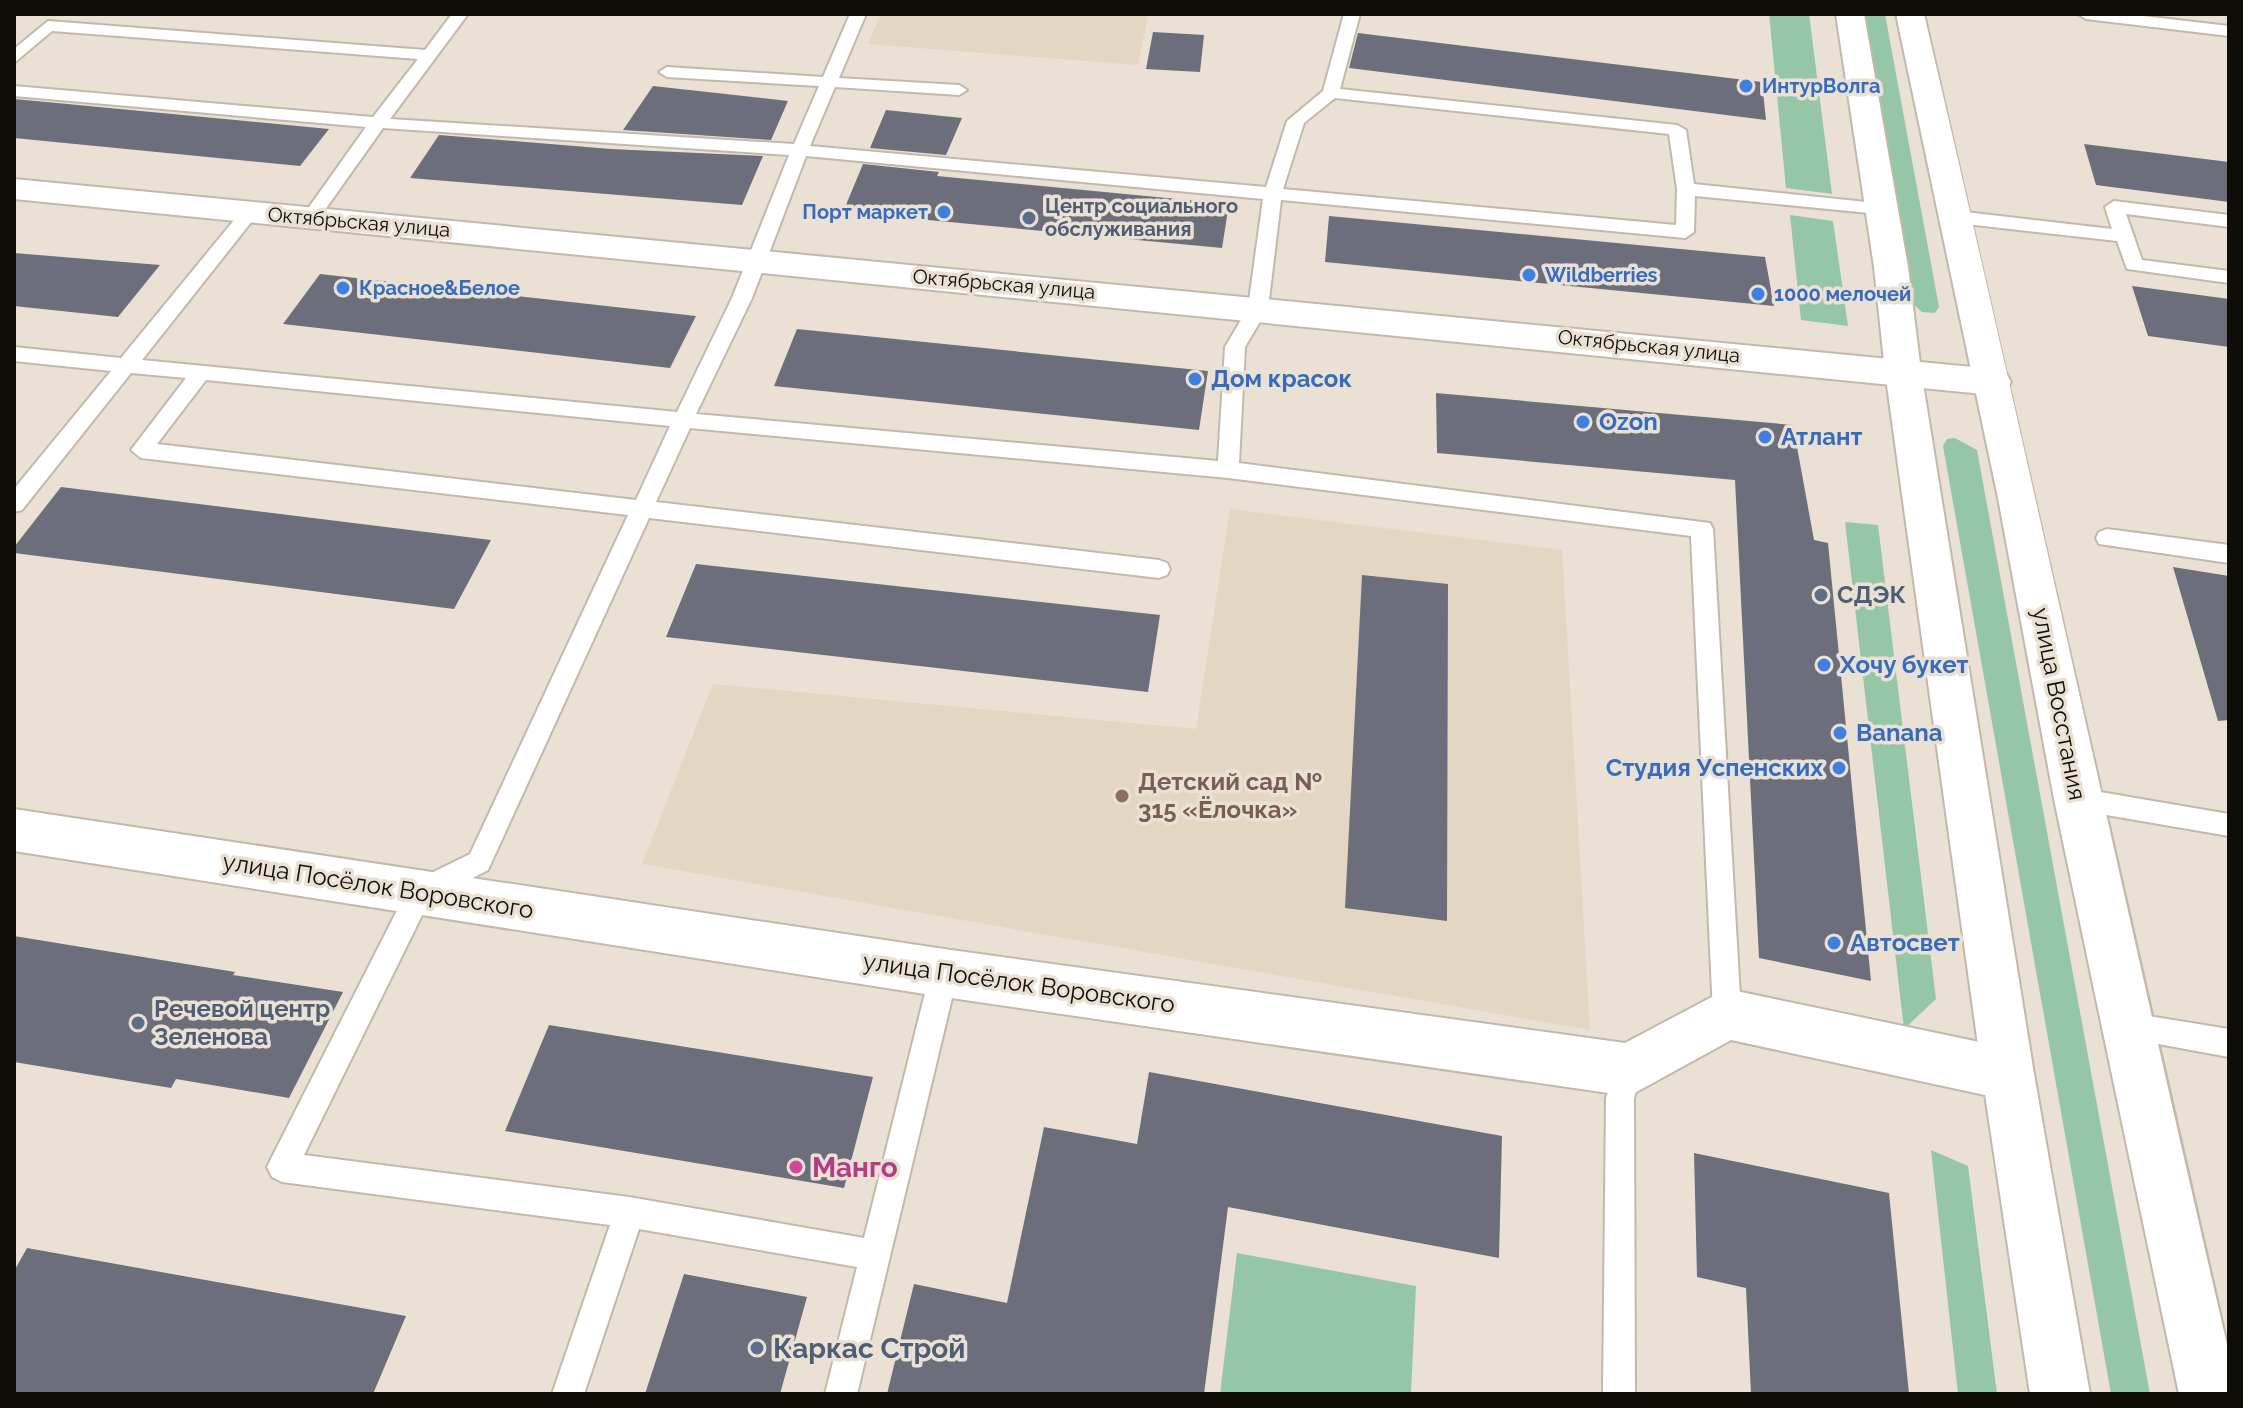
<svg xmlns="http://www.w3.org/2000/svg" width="2243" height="1408" font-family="Raleway,sans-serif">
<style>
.built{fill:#e3d6c2}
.green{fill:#95c7a6}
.building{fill:#6d6e7b}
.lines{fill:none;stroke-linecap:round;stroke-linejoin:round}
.lane-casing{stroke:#c1b9ac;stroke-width:4}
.street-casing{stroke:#c1b9ac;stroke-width:4}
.secondary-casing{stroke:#c1b9ac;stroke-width:4}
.lane{fill:#fff;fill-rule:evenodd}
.street{fill:#fff;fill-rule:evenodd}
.secondary{fill:#fff;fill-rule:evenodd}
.shop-dot{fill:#3f7fe0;stroke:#eae1d4;stroke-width:3}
.service-dot{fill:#5c6f8a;stroke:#eae1d4;stroke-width:3}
.education-dot{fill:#8d6e63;stroke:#eae1d4;stroke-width:3}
.hotel-dot{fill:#d1479c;stroke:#eae1d4;stroke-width:3}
.labels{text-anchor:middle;stroke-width:7;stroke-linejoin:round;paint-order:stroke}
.far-shop-label{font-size:20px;font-weight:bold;fill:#366cbe;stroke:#eae1d4;text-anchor:start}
.far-service-label{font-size:20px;font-weight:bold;fill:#4e5e75;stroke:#eae1d4;text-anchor:start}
.far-street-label{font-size:20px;fill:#0f0d08;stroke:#eae1d4}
.shop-label{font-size:24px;font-weight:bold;fill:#366cbe;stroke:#eae1d4;text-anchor:start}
.service-label{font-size:24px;font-weight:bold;fill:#4e5e75;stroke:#eae1d4;text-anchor:start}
.street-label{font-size:24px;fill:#0f0d08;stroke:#eae1d4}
.education-label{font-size:24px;font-weight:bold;fill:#785e54;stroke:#eae1d4;text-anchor:start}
.near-hotel-label{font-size:28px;font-weight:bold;fill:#b23c85;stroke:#eae1d4;text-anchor:start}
.near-service-label{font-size:28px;font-weight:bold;fill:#4e5e75;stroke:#eae1d4;text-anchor:start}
</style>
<rect width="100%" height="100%" fill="#eae1d4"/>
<path class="built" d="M881,14H1148L1138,65L868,44Z
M1230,509L1562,550L1590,1030L642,864L713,684L1196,729Z"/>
<path class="green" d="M1769,14H1809L1832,194L1786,188Z
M1865,14H1885L1939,307L1935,313L1922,312L1913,304Z
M1790,215L1833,221L1848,326L1801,320Z
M1955,438L1977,450L2150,1394H2111L1943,446L1947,439Z
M1845,522L1878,525L1936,999L1904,1029Z
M1931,1150L1968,1166L1997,1394H1958Z
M1237,1253L1416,1286L1411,1394H1220Z"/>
<path class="building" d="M1153,32L1204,35L1200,72L1146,69Z
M1358,33L1762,82L1766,120L1349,68Z
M653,86L788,101L771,140L623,130Z
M14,99L78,105L329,129L300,166L14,138Z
M886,110L962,118L946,155L870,148Z
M439,135L611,149L763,156L742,205L410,178Z
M2084,144L2229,162V202L2096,185Z
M863,164L939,172L937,176L1229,204L1222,248L843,212Z
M1329,216L1765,257L1774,306L1325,262Z
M14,253L160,265L118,317L14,306Z
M320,274L696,316L670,368L283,324Z
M2132,286L2229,299V347L2148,336Z
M797,329L1208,371L1199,430L774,386Z
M1436,393L1793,425L1814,540L1828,543L1871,981L1759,958L1735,480L1437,453Z
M61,487L491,540L454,609L14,553V547Z
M696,564L1160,615L1148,692L666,637Z
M2173,567L2229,576V720L2218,721Z
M1362,575L1448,584L1447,921L1345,908Z
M14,936L235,972L233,975L343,992L289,1098L176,1079L171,1088L14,1062Z
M549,1025L873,1077L844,1188L505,1131Z
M1149,1072L1502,1136L1499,1258L1228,1207L1204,1394H887L914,1284L1007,1303L1044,1127L1137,1144Z
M1694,1153L1889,1193L1909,1394H1751L1746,1288L1697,1277Z
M27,1248L406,1316L373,1394H14V1271Z
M684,1274L807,1297L780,1394H645Z"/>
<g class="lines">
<g class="lane-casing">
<path id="lane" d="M452,14H468L390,119L794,144L819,86L667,77L659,72L667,67L823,77L850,14H866L839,78L959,85L967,90L959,95L835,87L810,146L1266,187L1287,121L1323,91L1344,14H1360L1340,89L1677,125L1686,130L1694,184L1885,204V212L1879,214L1695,196L1694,232L1685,238L1281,200L1268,308L1245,347L1239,463L1710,523L1713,529L1741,1014L1737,1024L1727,1028L1717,1024L1713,1014L1691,536L1228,478L690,428L656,502L1159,560L1167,563L1170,569L1167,575L1159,578L649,518L488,870L429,901L304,1155L629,1197L864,1238L930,973L934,964L944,960L954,964L958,973L857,1394H825L857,1267L639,1229L584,1394H552L610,1225L282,1182L272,1177L267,1167L272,1157L411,883L470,854L628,515L141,458L131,450L186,378L131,373L22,510L14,512V489L111,371L14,361V347L121,358L244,208H256V216L142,360L677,412L732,298L789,155L383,128L317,221L311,223L302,217L366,127L14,96V86L373,117L418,59L52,31L14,63V49L48,21L425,50ZM1335,98L1669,134L1677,189L1676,225L1283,189L1304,123ZM806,156L1263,199L1248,308L1225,347L1218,461L696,414L752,298ZM206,380L670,426L636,500L157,444Z
M2078,14H2126L2229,26V36L2086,19Z
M2114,201L2229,215V227L2126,214L2142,260L2229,271V283L2127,269L2117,241L1957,223L1948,217L1957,211L2112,229L2105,207Z
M2107,529L2229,545V563L2099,544L2096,538L2099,532Z
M2077,788L2229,814V836L2077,810L2068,807L2064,799L2068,791Z
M2130,1013L2229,1029V1057L2120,1037L2116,1027L2120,1017Z
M1629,1056L1639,1060L1643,1070L1634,1098L1635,1394H1603L1606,1098L1619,1060Z"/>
</g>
<g class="street-casing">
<path id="street" d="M14,179L1993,369L2006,373L2011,382L2006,391L1993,395L14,199Z
M14,809L944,949L1625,1043L1727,989L2008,1048L2026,1056L2034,1074L2026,1092L2008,1100L1731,1040L1629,1096L944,997L14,851Z"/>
</g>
<g class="secondary-casing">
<path id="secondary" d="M1836,14H1864L1908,267L1921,371L2034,1074L2090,1394H2030L1982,1074L1885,371L1874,267Z
M1896,14H1924C2029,460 2125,907 2229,1353V1394H2179L2054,799L1998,498Z"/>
</g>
<use href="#lane" class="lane"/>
<use href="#street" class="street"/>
<use href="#secondary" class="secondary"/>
</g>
<g class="shop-dot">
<circle cx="1746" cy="86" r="8"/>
<circle cx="944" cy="212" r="8"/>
<circle cx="1529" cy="275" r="8"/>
<circle cx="343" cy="288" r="8"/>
<circle cx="1758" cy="294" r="8"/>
<circle cx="1195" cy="379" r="8"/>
<circle cx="1583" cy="422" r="8"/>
<circle cx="1765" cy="437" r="8"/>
<circle cx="1824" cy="665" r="8"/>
<circle cx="1840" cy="733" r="8"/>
<circle cx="1839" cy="768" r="8"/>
<circle cx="1834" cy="943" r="8"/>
</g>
<g class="service-dot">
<circle cx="1029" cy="218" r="8"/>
<circle cx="1821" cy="595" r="8"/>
<circle cx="138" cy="1023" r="8"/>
<circle cx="757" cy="1348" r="8"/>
</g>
<circle class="education-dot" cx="1122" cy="796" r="8"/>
<circle class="hotel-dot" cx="796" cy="1167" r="8"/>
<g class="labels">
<g class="far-shop-label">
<text x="1762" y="93">ИнтурВолга</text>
<text x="928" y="219" text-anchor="end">Порт маркет</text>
<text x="1545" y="282">Wildberries</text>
<text x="359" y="295">Красное&amp;Белое</text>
<text x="1774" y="301">1000 мелочей</text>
</g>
<g class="far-service-label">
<text x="1045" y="213">Центр социального<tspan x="1045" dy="23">обслуживания</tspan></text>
</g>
<g class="far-street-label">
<text transform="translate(359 222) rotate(5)" y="7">Октябрьская улица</text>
<text transform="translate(1004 284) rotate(5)" y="7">Октябрьская улица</text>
<text transform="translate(1649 346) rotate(6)" y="7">Октябрьская улица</text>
</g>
<g class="shop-label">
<text x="1211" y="387">Дом красок</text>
<text x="1599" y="430">Ozon</text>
<text x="1781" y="445">Атлант</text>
<text x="1840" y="673">Хочу букет</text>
<text x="1856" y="741">Banana</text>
<text x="1823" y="776" text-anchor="end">Студия Успенских</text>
<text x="1850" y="951">Автосвет</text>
</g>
<g class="service-label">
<text x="1837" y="603">СДЭК</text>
<text x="154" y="1017">Речевой центр<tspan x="154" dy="28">Зеленова</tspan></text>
</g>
<g class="street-label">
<text transform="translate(2059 704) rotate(79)" y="8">улица Восстания</text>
<text transform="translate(378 886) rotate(9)" y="8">улица Посёлок Воровского</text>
<text transform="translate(1019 983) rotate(8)" y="8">улица Посёлок Воровского</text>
</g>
<g class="education-label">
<text x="1138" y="790">Детский сад №<tspan x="1138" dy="28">315 «Ёлочка»</tspan></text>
</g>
<g class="near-hotel-label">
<text x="812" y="1177">Манго</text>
</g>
<g class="near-service-label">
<text x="773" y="1358">Каркас Строй</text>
</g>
</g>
<rect width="2243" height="1408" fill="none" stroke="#0f0d08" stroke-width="32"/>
</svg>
